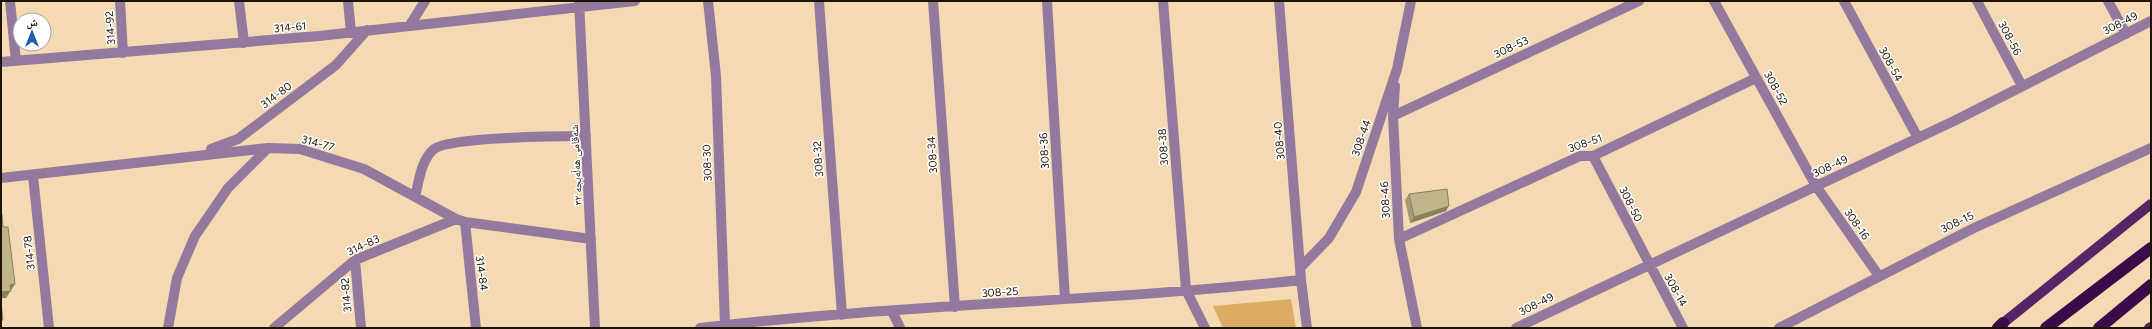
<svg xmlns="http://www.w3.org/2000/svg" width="2152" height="329" font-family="Figtree,'Noto Naskh Arabic',sans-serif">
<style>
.green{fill:#dcac64}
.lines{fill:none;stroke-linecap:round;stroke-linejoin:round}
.minor{stroke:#94799f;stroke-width:10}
.major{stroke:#562467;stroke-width:10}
.highway{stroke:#3a0a4a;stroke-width:12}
.wall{fill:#a49c76}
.shaded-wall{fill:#867f60}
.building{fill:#bfb589;stroke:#867f60}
.labels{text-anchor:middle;stroke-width:3;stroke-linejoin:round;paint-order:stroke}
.street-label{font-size:11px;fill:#1d1406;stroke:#fff}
</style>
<rect width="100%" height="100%" fill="#f5d9b2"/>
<path class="green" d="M1291,299L1296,328H1223L1213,306Z"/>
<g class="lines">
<path class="minor" d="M10,1L16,61
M120,1L123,53
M239,1L244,43
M348,1L351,32
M579,1L595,328
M708,1L716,76L725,325
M819,1L842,315
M933,1L955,307
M1047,1L1065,299
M1163,1L1186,290L1205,328
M1279,1L1301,280L1307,328
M1714,1L1816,186L1879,276
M1844,1L1918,138
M1977,1L2022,86
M2108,1L2126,34
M410,25L425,1
M1,62L319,36L635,1
M1395,86L1393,116L1399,239L1417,328
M1393,116L1639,1
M211,149L238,139L336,65L367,30
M1593,156L1683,328
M33,176L49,328
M1,178L268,148L300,149L364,169L456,219L465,222L591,239
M415,197C419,181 421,160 434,149C450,137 561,136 586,136
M465,222L476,328
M1399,239L1580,156H1593L1756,78
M355,260L361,328
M1301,267L1329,238L1356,192L1397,69L1411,1
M892,311L900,328
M168,328L177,278L195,236L228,188L268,148
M274,328L355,260L456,219
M700,328C900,304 1101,302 1301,280
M1516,328L1956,120L2151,21
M1779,328L1974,228L2151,148"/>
<path class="major" d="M1997,328L2151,204
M2149,328L2151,327"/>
<path class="highway" d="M1998,328L2003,323
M2046,328L2151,248
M2099,328L2151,285"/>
</g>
<path class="wall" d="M1409,194L1446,211L1410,223L1405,200Z"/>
<path class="shaded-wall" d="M1449,206L1446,211L1410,223L1414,217Z
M15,284L6,298H1V292L10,285Z"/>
<path class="building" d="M1447,189L1449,206L1414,217L1409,194Z
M1,214H2L3,227H8L15,284L10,285L11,291L1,292Z
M1,302L3,320H1Z"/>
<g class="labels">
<g class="street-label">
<text transform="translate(2120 23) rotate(-27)" y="4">308-49</text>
<text transform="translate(290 27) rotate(-5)" y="4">314-61</text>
<text transform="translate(110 28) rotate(-94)" y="4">314-92</text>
<text transform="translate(2010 38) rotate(62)" y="4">308-56</text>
<text transform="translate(1511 47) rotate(-25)" y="4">308-53</text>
<text transform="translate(1891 64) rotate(61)" y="4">308-54</text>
<text transform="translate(1776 88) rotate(61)" y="4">308-52</text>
<text transform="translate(276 95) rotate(-37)" y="4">314-80</text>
<text transform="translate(1361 138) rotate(-71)" y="4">308-44</text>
<text transform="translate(1279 141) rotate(-95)" y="4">308-40</text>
<text transform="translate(318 143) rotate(15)" y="4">314-77</text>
<text transform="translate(1585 143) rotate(-19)" y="4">308-51</text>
<text transform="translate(1163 147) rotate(-94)" y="4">308-38</text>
<text transform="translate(1044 151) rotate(-93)" y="4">308-36</text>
<text transform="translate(932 155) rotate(-94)" y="4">308-34</text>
<text transform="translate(818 159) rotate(-94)" y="4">308-32</text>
<text transform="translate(707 163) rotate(-92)" y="4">308-30</text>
<text transform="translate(576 165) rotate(-93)" y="4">شەقامی هەڵەبجە ٣٢</text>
<text transform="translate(1830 166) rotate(-25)" y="4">308-49</text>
<text transform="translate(1385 200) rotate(-93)" y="4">308-46</text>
<text transform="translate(1631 204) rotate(63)" y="4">308-50</text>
<text transform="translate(1957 222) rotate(-26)" y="4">308-15</text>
<text transform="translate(1857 224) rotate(55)" y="4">308-16</text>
<text transform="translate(363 245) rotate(-25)" y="4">314-83</text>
<text transform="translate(29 253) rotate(-96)" y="4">314-78</text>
<text transform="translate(482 273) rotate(82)" y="4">314-84</text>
<text transform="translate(1676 290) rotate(61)" y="4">308-14</text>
<text transform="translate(1000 292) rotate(-4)" y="4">308-25</text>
<text transform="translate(346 295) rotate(-95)" y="4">314-82</text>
<text transform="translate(1536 304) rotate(-27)" y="4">308-49</text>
</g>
</g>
<rect width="2152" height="329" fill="none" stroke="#1d1406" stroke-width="4"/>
<g transform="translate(32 32)"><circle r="19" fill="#ffffff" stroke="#a5a19b"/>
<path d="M0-3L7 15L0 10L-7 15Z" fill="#1e5faf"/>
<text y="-6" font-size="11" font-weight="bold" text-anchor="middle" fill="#1d1406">ش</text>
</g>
</svg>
